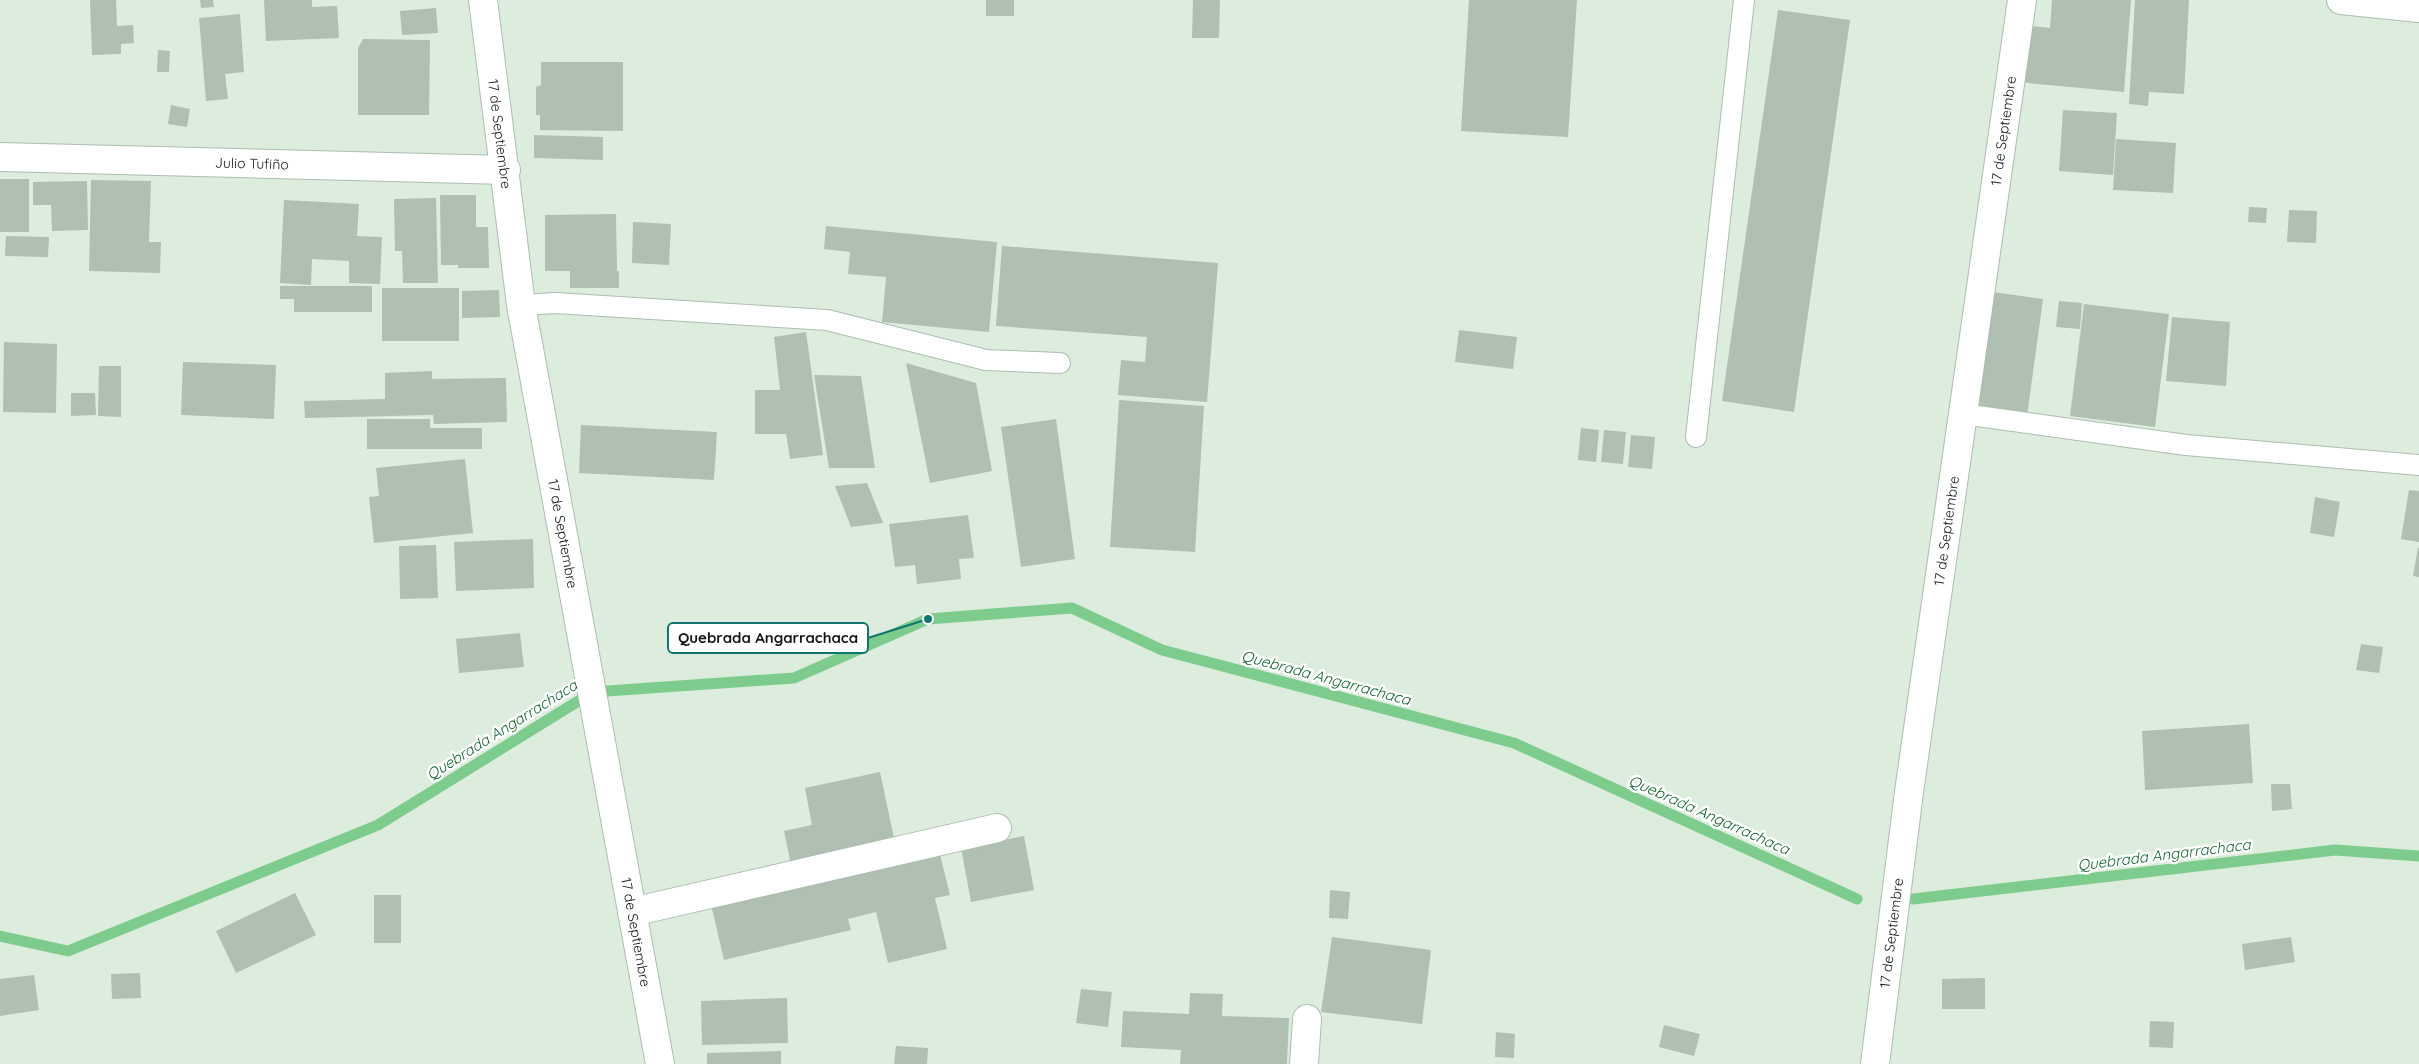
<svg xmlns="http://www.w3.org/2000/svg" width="2419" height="1064" font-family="Quicksand,sans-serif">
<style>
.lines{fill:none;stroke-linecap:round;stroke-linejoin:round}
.stream{stroke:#7ecc8d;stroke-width:11}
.building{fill:#afbfb1}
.service-casing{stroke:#adbdaf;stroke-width:22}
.minor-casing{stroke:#adbdaf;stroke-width:30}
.tertiary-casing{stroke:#adbdaf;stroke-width:30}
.service{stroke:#fff;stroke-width:20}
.minor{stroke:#fff;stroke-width:28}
.tertiary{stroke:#fff;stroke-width:28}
.labels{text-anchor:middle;stroke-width:5;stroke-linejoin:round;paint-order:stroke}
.street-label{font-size:14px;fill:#111712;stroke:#fff}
.water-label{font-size:15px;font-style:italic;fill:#0f662c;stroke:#fff}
.leader{fill:none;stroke:#0f766e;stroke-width:2}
.callout-dot{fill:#0f766e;stroke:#fff;stroke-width:2}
.callout{fill:#fff;stroke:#0f766e;stroke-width:2}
.callout-label{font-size:15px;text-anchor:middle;font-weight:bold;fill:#111712}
</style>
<rect width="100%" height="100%" fill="#dcedde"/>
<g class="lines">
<path class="stream" d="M1913,899L2335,850L2419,856
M0,936L68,951L378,825L593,692L794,678L928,619L1072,608L1162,650L1514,743L1857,899"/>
</g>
<path class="building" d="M90,0H116L117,26L133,25L134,43L121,44V54L92,55Z
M200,0H213L214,7L201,8Z
M264,0H312V7L337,6L339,38L266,41Z
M986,0H1014V16H986Z
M1193,0H1220L1219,38H1192Z
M1469,0H1577L1568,137L1461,131Z
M2052,0H2131L2124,92L2017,82L2022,25L2050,28Z
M2135,0H2189L2184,94L2149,92L2148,106L2129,104Z
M436,8L438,33L402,35L400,11Z
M1778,10L1850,20L1794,412L1722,401Z
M240,14L244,72L225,74L228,99L206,101L199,18Z
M363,39L430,40L429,115H358V48Z
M158,50L170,51L169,72H157Z
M541,62H623V131L540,130V115H536V87L541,85Z
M171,105L190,109L187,127L168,124Z
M2063,110L2117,113L2113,175L2059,171Z
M534,135L603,137V160L534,158Z
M2116,139L2176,143L2173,193L2113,190Z
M0,179H29V232H0Z
M91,180L151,181L149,242H161L160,273L89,271Z
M87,181L88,230L52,231L51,205H33V182Z
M440,195H476V227H488L489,268H458V265H441Z
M436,198L438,283H403L402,251H395L394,199Z
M284,200L359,204L357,236L382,237L380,284L349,283V261L312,259L311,285L280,283Z
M2249,207L2267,208L2266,223L2248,222Z
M2289,210L2317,211L2316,243L2287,242Z
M616,214L617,271H619V288H570V271H545V215Z
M633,222L671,224L669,265L632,263Z
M826,226L997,242L989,332L882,322L886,277L848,274L850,252L824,249Z
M6,236L49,237L48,257L5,256Z
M1002,246L1218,263L1207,402L1118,395L1121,360L1145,362L1147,337L996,326Z
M280,286H372V312H294V299H280Z
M382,288H459V341H382Z
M499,290L500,317L462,318V291Z
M1993,292L2043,299L2027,416L1978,409Z
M2059,301L2082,303L2080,329L2056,327Z
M2084,304L2169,314L2155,427L2070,416Z
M2172,317L2230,322L2226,386L2166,381Z
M1459,330L1517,337L1513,369L1455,362Z
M806,332L823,455L790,459L786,434H755V390H780L774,337Z
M4,342L57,344L56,413L3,412Z
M183,362L276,365L274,419L181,415Z
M906,363L976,383L992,471L930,483Z
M99,366H121V417L98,416Z
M432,371V379L506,378L507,422L434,424L433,415L305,418L304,401L385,399V373Z
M814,375L861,376L875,468H829Z
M71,393H95L96,415L71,416Z
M1119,400L1204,406L1195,552L1110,547Z
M367,419H430V428H482V449H367Z
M1056,419L1075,559L1021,567L1001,427Z
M581,425L717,432L714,480L579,473Z
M1581,428L1599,430L1596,462L1578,460Z
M1604,430L1626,432L1623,464L1601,462Z
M1631,435L1655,437L1652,469L1628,467Z
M465,459L473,533L374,543L369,497L379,496L376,468Z
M867,483L883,523L851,527L835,486Z
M2409,490L2419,491V542L2401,539Z
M2315,497L2340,502L2334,537L2310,533Z
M968,515L974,558L959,559L961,579L917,584L915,565L895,567L889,524Z
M533,539L534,588L456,591L454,542Z
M436,545L438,598L400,599L399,546Z
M2418,548H2419V577L2413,576Z
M520,633L524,667L459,673L456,639Z
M2361,644L2383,647L2379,673L2356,670Z
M2249,724L2253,783L2145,790L2142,731Z
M880,772L895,843L791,865L784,831L812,825L805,788Z
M2271,784H2290L2292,809L2272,811Z
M1024,836L1034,890L971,902L961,848Z
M938,846L950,895L935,898L947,949L888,963L876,912L848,919L851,930L724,960L710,900Z
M1330,890L1350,892L1348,919L1329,918Z
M295,893L316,935L236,973L216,931Z
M374,895H401V943H374Z
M1332,937L1431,950L1422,1024L1321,1012Z
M2291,937L2295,962L2245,970L2242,944Z
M140,973L141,998L112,999L111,974Z
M34,975L39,1010L0,1016V979Z
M1985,978V1009H1942V979Z
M1081,989L1112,992L1108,1027L1076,1023Z
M1190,993L1223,994L1222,1016L1289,1018L1287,1064H1180L1181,1050L1121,1047L1123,1011L1189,1014Z
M787,998L788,1043L702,1045L701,1001Z
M2150,1021L2174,1022L2173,1048L2149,1047Z
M1664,1025L1700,1034L1694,1056L1659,1047Z
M1496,1032L1515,1034L1514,1058L1495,1057Z
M896,1046L928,1048L927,1064H894Z
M781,1051V1064H707V1053Z"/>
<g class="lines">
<g class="service-casing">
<path id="service" d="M521,305L555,303L827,320L986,360L1060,363
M1963,414L2186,445L2419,465
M1696,437L1744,0"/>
</g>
<g class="minor-casing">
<g id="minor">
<path d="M2341,0L2419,8"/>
<path id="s1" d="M0,157L506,170"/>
<path d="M632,912L997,828"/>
<path d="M1304,1064L1307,1019"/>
<path id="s2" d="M1875,1064L1909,792L2022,0"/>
</g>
</g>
<g class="tertiary-casing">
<g id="tertiary">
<path id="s3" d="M483,0L521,305L660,1064"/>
</g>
</g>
<use href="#service" class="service"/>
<use href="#minor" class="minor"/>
<use href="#tertiary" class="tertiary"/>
</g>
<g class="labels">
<g class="street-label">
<text dy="5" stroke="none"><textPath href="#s2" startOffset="942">17 de Septiembre</textPath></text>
<text dy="5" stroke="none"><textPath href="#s3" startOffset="135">17 de Septiembre</textPath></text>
<text dy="5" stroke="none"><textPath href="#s1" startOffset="252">Julio Tufiño</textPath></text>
<text dy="5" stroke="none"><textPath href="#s2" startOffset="538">17 de Septiembre</textPath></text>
<text dy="5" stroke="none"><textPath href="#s3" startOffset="540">17 de Septiembre</textPath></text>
<text dy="5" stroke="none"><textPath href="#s3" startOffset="945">17 de Septiembre</textPath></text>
<text dy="5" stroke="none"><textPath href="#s2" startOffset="132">17 de Septiembre</textPath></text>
</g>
<g class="water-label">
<text transform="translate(1326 678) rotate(15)" y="5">Quebrada Angarrachaca</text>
<text transform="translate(502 730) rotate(-32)" y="5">Quebrada Angarrachaca</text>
<text transform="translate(1709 815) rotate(24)" y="5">Quebrada Angarrachaca</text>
<text transform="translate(2164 855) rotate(-7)" y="5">Quebrada Angarrachaca</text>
</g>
</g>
<path class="leader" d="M928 619L868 638"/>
<circle class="callout-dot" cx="928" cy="619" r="5"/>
<rect class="callout" x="668" y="623" width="200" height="30" rx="5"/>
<g class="callout-label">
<text x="768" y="643">Quebrada Angarrachaca</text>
</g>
</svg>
